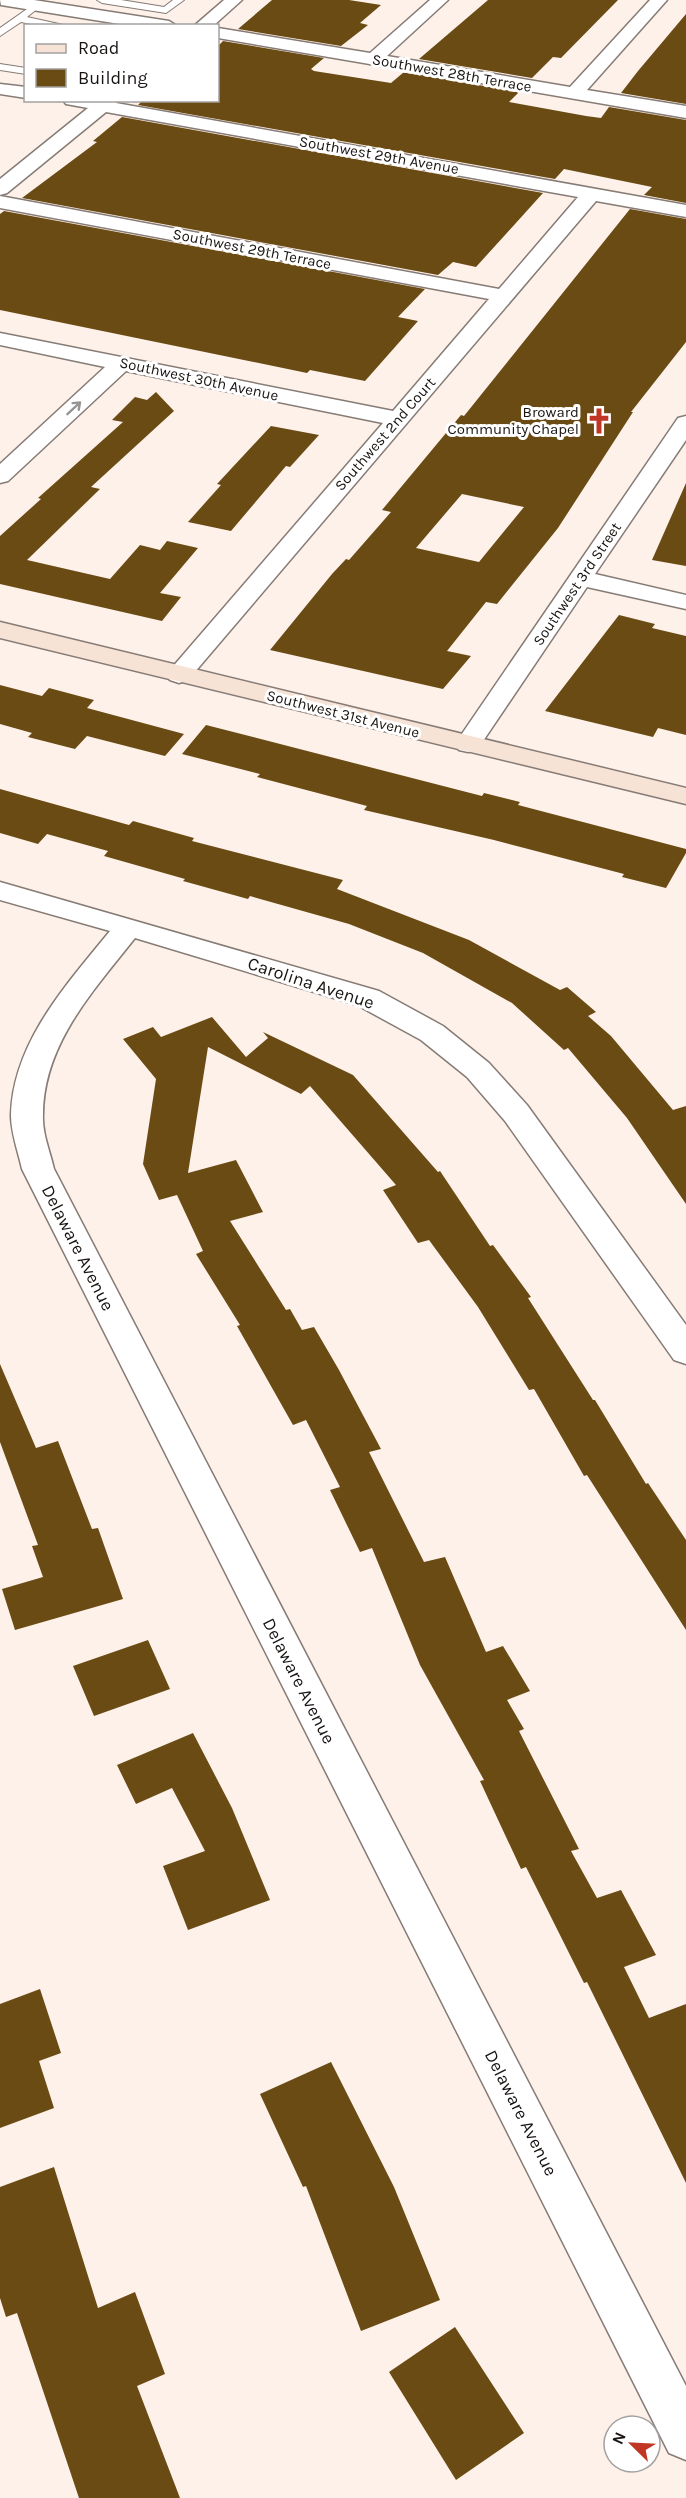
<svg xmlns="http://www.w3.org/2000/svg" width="686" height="2498" font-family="Karla,sans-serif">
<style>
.building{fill:#6a4b13;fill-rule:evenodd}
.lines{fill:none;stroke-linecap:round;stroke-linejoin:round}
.lane-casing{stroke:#867b75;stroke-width:2}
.street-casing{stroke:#867b75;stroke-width:3}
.secondary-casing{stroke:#867b75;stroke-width:3}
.lane{fill:#fff;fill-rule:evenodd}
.street{fill:#fff;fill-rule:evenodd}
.secondary{fill:#f7e2d6;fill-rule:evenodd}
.oneway{stroke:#979594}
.labels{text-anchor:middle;stroke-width:6;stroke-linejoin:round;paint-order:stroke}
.far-street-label{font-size:15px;fill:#181412;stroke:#fff}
.far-poi-label{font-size:15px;fill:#181412;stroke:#fff;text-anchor:end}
.street-label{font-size:18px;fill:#181412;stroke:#fff}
</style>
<rect width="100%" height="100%" fill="#fdf1ea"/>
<path class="building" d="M272,0H349L381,5L360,23L368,25L341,46L238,29Z
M488,0H618L561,58L553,57L532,78L419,59Z
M686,14V104L621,93L638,71Z
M223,41L324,58L311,69L314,71L391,83L404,72L519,92L509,102L586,116L601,118L609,107L686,120V203L644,195L652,187L564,169L555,179L138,105L143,100H218V46Z
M122,117L543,193L476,267L453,262L438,275L22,198L97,142L93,141Z
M630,209L686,219V342L631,412H633L558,528L497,604L486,602L447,651L471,656L443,689L270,650L332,574L346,559L349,560L391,512L382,510L461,415L464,416ZM462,494L524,507L479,562L416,548Z
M4,211L425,289L398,317L418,321L365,381L310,370L307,373L0,310V214Z
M156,392L174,411L91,487L100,489L27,560L110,579L140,545L160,550L167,541L198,548L160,593L181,597L162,621L0,584V536L41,499L38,498L123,422L112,420L135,397L147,400Z
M271,426L319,435L290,467L286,466L231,531L188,522L221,485L217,484Z
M686,483V566L652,560Z
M619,615L655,624L652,628L686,636V735L658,728L653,737L545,711Z
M0,685L42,696L49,688L94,700L87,708L184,734L165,756L87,736L75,749L28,737L32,733L0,724Z
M206,725L482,796L484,793L520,802L518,805L686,849V853L666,888L622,877L624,874L494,840L364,810L367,806L257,777L260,774L182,754Z
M0,789L129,825L133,821L194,838L192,841L343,880L337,889L469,940L560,990L567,987L596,1012L588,1016L611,1036L673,1110L686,1106V1204L627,1118L568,1048L564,1050L512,1003L423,953L349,924L250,896L248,899L183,881L185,879L104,856L108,851L47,834L38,844L0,833Z
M212,1017L246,1057L268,1038L263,1032L353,1075L438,1172L440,1171L490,1246L493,1245L531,1297L528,1298L593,1400H595L646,1484L648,1483L686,1540V1630L587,1475L584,1476L534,1389L529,1390L478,1307L429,1240L418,1243L383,1190L396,1185L310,1086L301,1094L208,1047L188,1173L236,1160L263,1212L230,1221L286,1310L290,1309L302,1330L314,1327L339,1370L381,1449L369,1452L424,1562L445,1557L486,1652L503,1646L530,1691L507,1700L524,1729L519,1731L579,1849L571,1851L597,1898L621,1890L656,1955L624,1967L649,2018L686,2004V2183L587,1982L584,1983L526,1867L521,1869L480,1781L484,1780L420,1665L372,1548L360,1552L330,1490L340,1487L306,1420L293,1425L237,1326L240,1325L196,1254L203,1251L177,1195L159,1200L143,1164L156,1079L123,1039L153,1027L161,1037Z
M0,1364L36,1448L58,1441L92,1529L98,1528L123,1599L15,1630L2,1589L43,1577L32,1546L38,1545L0,1442Z
M148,1640L170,1689L94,1716L73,1666Z
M193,1733L232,1808L270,1900L188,1930L163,1866L205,1851L172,1788L136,1804L117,1765Z
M40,1989L61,2053L39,2061L54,2108L0,2128V2004Z
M331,2062L394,2187L440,2300L361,2331L306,2186L303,2187L260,2094Z
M54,2167L98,2308L135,2292L165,2374L137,2386L180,2498H79L17,2313L6,2317L0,2298V2187Z
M455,2327L524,2433L456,2480L389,2372Z"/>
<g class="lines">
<g class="lane-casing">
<path id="lane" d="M97,0H121L164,7L173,0H184L166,13L102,3Z
M37,2L42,5L27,17L68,26H41L21,22L0,36V28Z
M0,64L26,68V74L0,70Z"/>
</g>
<g class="street-casing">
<path id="street" d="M0,0H34L169,21L177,26H132L1,5Z
M224,0H242L213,26H194Z
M430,0H448L387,56L570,87L650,0H667L587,90L686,106V118L218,38V28L370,53Z
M0,84L26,87V98L0,94Z
M63,100H118L116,103L686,205V217L596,201L188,680L179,683L170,680L166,675L170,670L383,423L126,371L8,481L0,483V464L105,367L0,345V333L393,411L489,299L0,208V196L499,289L578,197L106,112L7,193L0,195V179L88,108L66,104Z
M686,416V440L595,574L686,595V609L587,587L477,750L468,752L459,750L455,744L678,418Z
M0,882L379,991L443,1026L489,1063L527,1105L686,1325V1364L674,1360L505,1121L467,1077L421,1040L357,1005L135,938C94,990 43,1044 43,1115C42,1133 50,1151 54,1169L686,2386V2460L669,2453L22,1169C18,1151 11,1133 11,1115C13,1042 67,984 110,931L0,900Z"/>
</g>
<g class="secondary-casing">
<path id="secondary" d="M0,622L686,788V804L0,638Z"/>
</g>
<use href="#lane" class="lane"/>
<use href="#street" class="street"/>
<use href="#secondary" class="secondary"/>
</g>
<defs><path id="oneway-shaft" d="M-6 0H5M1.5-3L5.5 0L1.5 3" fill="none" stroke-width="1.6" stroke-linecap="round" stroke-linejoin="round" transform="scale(1.5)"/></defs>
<use class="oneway" href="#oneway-shaft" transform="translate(74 408) rotate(-43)"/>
<defs>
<g id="church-bare" transform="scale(2.07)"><path d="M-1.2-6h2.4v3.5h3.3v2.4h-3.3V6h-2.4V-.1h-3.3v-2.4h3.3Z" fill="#c13524" stroke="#fff" stroke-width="2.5" paint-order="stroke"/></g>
</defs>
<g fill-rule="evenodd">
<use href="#church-bare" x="599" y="421"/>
</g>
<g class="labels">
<g class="far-street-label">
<text transform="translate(452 73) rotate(10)" y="5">Southwest 28th Terrace</text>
<text transform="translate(379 155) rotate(10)" y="5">Southwest 29th Avenue</text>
<text transform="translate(252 249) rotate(11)" y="5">Southwest 29th Terrace</text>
<text transform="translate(199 379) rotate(12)" y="5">Southwest 30th Avenue</text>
<text transform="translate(385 434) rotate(-49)" y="5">Southwest 2nd Court</text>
<text transform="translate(577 584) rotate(-56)" y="5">Southwest 3rd Street</text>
<text transform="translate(343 714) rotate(14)" y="5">Southwest 31st Avenue</text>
</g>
<g class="far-poi-label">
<text x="579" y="417">Broward<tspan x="579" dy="17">Community Chapel</tspan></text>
</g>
<g class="street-label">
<text transform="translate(311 983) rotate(18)" y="6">Carolina Avenue</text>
<text transform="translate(78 1248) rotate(63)" y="6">Delaware Avenue</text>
<text transform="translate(299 1681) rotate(63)" y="6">Delaware Avenue</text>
<text transform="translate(521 2113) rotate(63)" y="6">Delaware Avenue</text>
</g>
</g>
<rect x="24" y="24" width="195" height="78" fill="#ffffff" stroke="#a3a1a0" stroke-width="1.5"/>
<rect x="36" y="44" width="30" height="9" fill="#f7e2d6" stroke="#a3a1a0" stroke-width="1.5"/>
<text x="78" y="54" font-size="18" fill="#181412">Road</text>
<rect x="36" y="69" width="30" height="18" fill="#6a4b13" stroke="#a3a1a0" stroke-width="1.5"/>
<text x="78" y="84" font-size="18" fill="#181412">Building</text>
<g transform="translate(632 2444) rotate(294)"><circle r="28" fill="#ffffff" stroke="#a3a1a0" stroke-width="1.5"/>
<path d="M0-4.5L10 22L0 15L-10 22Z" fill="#c13524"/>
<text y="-9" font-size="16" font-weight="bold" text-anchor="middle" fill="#181412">N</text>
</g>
</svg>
